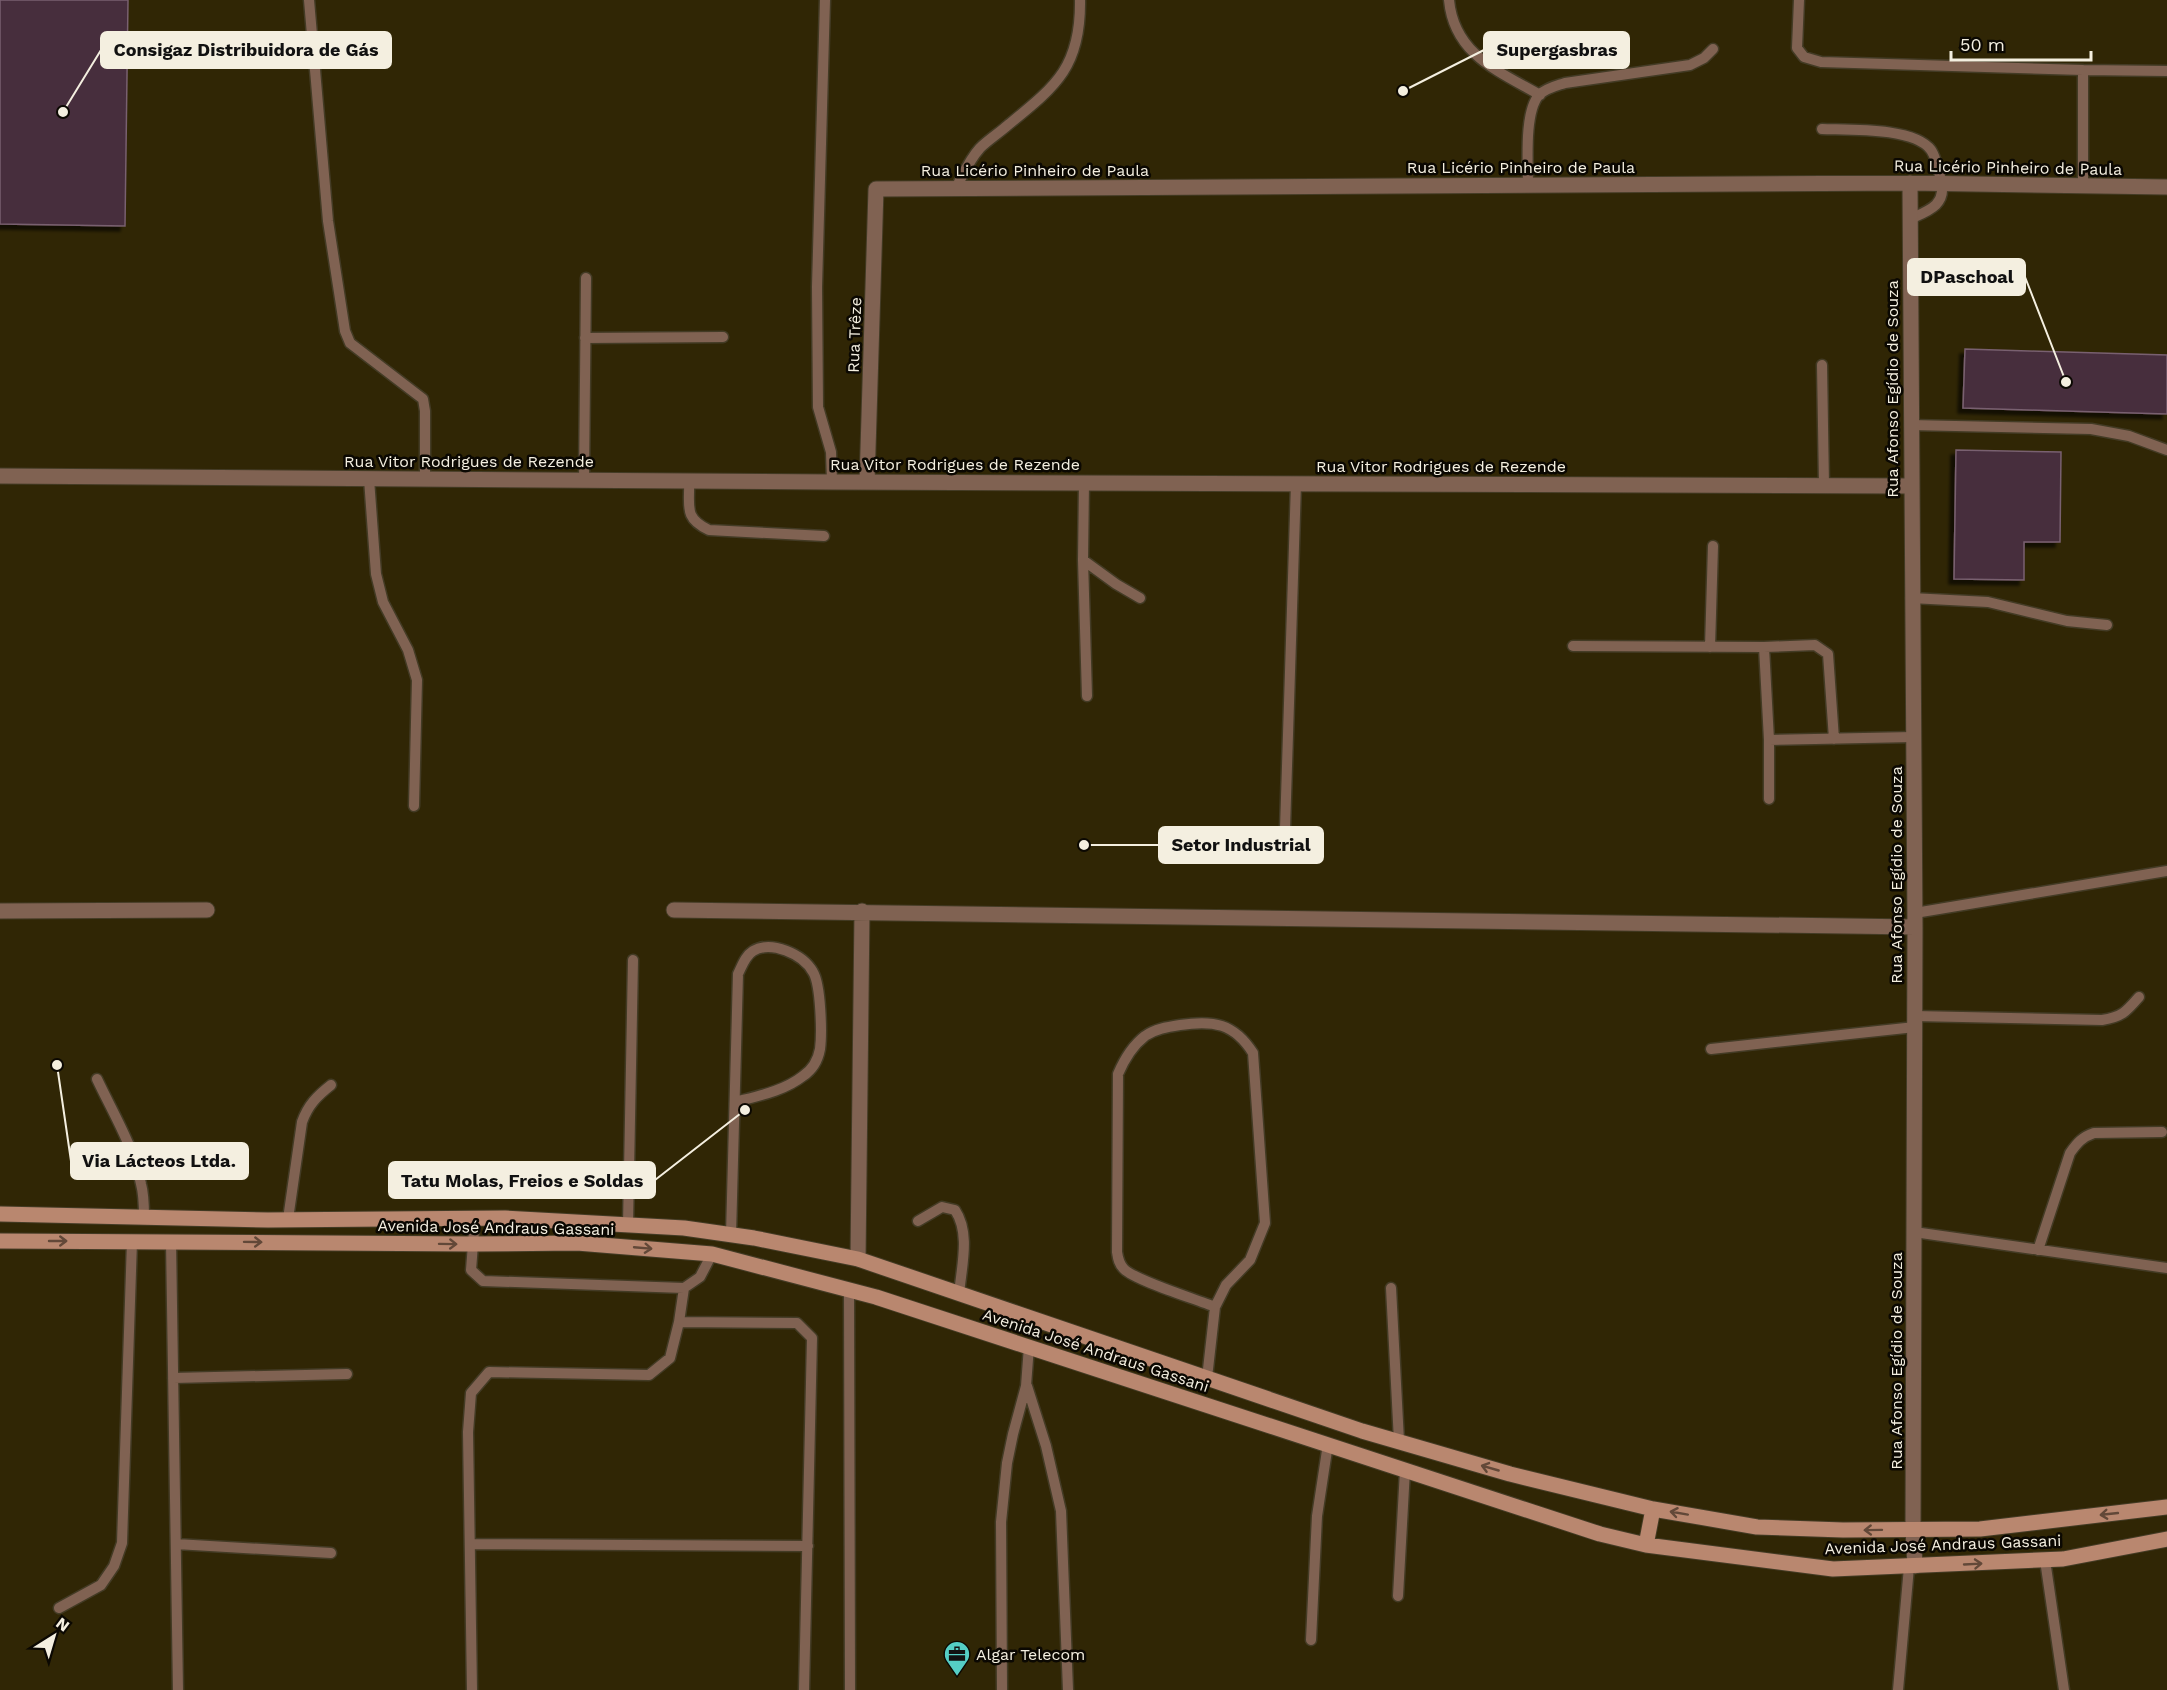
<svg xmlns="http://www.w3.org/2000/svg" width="2167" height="1690" font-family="'Work Sans',sans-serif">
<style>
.built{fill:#302605}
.building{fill:#462e3d;stroke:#796070;stroke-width:1.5;filter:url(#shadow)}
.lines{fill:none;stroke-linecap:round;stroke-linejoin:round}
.lane-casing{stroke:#433b25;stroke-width:13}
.street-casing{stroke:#433b25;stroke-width:17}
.secondary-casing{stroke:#433b25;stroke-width:17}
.lane{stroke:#806252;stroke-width:10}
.street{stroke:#806252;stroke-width:15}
.secondary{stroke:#b9876f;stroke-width:15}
.oneway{stroke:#624838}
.labels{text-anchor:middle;stroke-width:5;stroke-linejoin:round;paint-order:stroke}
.street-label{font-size:16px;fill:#f4efe0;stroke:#0b0802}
.poi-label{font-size:16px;fill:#f4efe0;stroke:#0b0802;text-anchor:start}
.leader{fill:none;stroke:#f4efe0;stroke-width:2}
.callout-dot{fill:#f4efe0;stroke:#0b0802;stroke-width:2}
.callout{fill:#f4efe0;stroke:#f4efe0;stroke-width:2}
.callout-label{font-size:18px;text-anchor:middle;font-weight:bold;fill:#111}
</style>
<defs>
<filter id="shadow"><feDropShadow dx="-5" dy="5" stdDeviation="1.5" flood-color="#0009"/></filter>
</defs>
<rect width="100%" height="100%" fill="#261e06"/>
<path class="built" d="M0,0H2167V1690H0Z"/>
<path class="building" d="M0,0H128L125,226L0,224Z
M1965,349L2167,355V414L1963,408Z
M1956,450L2061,452L2060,542H2024V580L1954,579Z"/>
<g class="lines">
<g class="lane-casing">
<path id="lane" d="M309,0L328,221L345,331L350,343L423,399L425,411V479
M825,0L817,287L818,407L831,452L832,482
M1449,0C1454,54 1498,71 1540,95
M1799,0L1797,48L1804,57L1821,62L2083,70
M1822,129C1848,130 1914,127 1931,150C1936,157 1939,172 1941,181C1947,205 1928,211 1910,219
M1528,185C1528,163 1524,112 1539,95C1546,88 1556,86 1565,83L1690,65L1704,58L1713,49
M2083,186V70L2167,71
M956,188C963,175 969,160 980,148C988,140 999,133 1008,125C1056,86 1081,67 1080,0
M585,338L723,337
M1822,365L1824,485
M1910,425L2091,429L2129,436L2167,450
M369,479L376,574L383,602L408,650L417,680L414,806
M584,480L586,278
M689,481C690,506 683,518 709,530L824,536
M1084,483L1083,560L1087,696
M1083,560L1116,584L1140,598
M1911,598L1988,602L2067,621L2107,625
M1573,646L1764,647L1769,740L1913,737
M1710,647L1713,546
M1764,647L1815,645L1828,654L1834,739
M1769,740V799
M1285,829L1296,483
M1915,913L2167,871
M1914,1016L2102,1020C2122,1017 2126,1012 2139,997
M1711,1049L1915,1027
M97,1079C113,1113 134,1147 141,1184C144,1195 144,1206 144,1217
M475,1218L471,1270L483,1281L684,1288L700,1277L712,1254
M288,1219L302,1122C308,1105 317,1096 331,1085
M918,1221L942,1207L955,1210C971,1234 961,1268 959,1295
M628,1225L633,960
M1914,1232L2167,1268
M731,1235L738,974C742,966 745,956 753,951C771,940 803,954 813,972C821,985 822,1034 820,1049C818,1060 812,1070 803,1076C784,1091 758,1096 735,1102
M171,1241L178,1690
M2038,1250L2070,1153C2077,1143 2082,1137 2094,1133L2162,1132
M1391,1288L1399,1441
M849,1290L850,1690
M679,1322L797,1323L812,1338L804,1690
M173,1378L347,1374
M1207,1378L1215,1307L1226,1285L1250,1260L1265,1223L1253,1053C1234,1023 1213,1020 1180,1025C1167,1027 1155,1029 1145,1036C1132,1046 1124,1060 1118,1074L1117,1252C1118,1259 1119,1264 1124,1269C1136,1281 1196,1299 1215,1307
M1027,1386L1046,1446L1061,1511L1068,1690
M176,1544L331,1553
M470,1544L808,1546
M2045,1560L2064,1690
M1398,1596L1405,1470
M59,1608L101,1585L114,1566L122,1543L132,1241
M1311,1640L1317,1516L1328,1444
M472,1690L468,1432L471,1393L489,1372L649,1375L670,1358L679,1322L684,1288
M1002,1690L1001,1522L1007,1463L1013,1434L1026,1386L1029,1346
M1898,1690L1909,1567"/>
</g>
<g class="street-casing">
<path id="street" d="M1910,183L1915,927L1913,1529L1915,1566
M0,476L832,482L1910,486
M867,482L876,189L1910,183L2167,187
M674,910L1915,927
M0,911L207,910
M858,1259L862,911"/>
</g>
<g class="secondary-casing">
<path id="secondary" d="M0,1214L268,1220L505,1218L684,1228L754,1238L858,1259L1362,1431L1510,1474L1653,1509L1757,1527L1843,1530L1980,1529L2167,1507
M0,1241L473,1244L577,1243L712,1254L876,1297L1600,1534L1646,1545L1833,1569L2063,1559L2167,1539
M1646,1545L1653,1509"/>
</g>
<use href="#lane" class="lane"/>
<use href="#street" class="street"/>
<use href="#secondary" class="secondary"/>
</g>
<defs><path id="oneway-shaft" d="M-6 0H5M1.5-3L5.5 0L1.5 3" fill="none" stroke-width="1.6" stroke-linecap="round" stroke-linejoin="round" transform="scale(1.5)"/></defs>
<g class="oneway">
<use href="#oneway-shaft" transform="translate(58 1241)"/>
<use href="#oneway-shaft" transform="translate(253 1242) rotate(1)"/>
<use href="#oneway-shaft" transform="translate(448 1244) rotate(1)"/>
<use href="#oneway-shaft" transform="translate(643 1248) rotate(5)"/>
<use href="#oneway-shaft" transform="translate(1490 1468) rotate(-164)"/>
<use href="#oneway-shaft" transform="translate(1679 1513) rotate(-170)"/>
<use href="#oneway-shaft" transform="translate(2109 1514) rotate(174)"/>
<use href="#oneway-shaft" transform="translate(1873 1530) rotate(179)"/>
<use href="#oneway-shaft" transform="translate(1973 1564) rotate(-3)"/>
</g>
<defs>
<g id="office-pin" transform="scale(1.35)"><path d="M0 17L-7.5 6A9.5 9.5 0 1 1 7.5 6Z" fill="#55cec5" stroke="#0b0802"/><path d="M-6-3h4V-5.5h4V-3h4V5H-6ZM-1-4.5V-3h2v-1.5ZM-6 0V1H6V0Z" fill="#111"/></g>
</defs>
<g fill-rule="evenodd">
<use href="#office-pin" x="957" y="1654"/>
</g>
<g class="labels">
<g class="street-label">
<text x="1521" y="173">Rua Licério Pinheiro de Paula</text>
<text transform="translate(2008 167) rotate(1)" y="6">Rua Licério Pinheiro de Paula</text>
<text x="1035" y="176">Rua Licério Pinheiro de Paula</text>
<text transform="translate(854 335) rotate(-88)" y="6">Rua Trêze</text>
<text transform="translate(1892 389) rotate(-90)" y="6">Rua Afonso Egídio de Souza</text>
<text x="469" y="467">Rua Vitor Rodrigues de Rezende</text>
<text x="955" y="470">Rua Vitor Rodrigues de Rezende</text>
<text x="1441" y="472">Rua Vitor Rodrigues de Rezende</text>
<text transform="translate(1896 875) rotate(-90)" y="6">Rua Afonso Egídio de Souza</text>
<text transform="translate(496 1227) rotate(1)" y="6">Avenida José Andraus Gassani</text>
<text transform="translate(1096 1350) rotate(18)" y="6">Avenida José Andraus Gassani</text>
<text transform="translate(1896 1361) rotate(-90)" y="6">Rua Afonso Egídio de Souza</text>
<text transform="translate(1943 1544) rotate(-2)" y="6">Avenida José Andraus Gassani</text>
</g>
<g class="poi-label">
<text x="976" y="1660">Algar Telecom</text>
</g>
</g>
<path class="leader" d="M1403 91L1484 50M63 112L101 50M2066 382L2025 277M1084 845L1159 845M57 1065L71 1161M745 1110L655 1180"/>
<g class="callout-dot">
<circle cx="1403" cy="91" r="6"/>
<circle cx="63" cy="112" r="6"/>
<circle cx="2066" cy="382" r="6"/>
<circle cx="1084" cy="845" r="6"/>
<circle cx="57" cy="1065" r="6"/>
<circle cx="745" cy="1110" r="6"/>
</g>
<g class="callout">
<rect x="1484" y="32" width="145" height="36" rx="6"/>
<rect x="101" y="32" width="290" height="36" rx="6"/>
<rect x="1908" y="259" width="117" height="36" rx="6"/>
<rect x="1159" y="827" width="164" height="36" rx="6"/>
<rect x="71" y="1143" width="177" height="36" rx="6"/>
<rect x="389" y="1162" width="266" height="36" rx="6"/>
</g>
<g class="callout-label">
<text x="1557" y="56">Supergasbras</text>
<text x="246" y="56">Consigaz Distribuidora de Gás</text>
<text x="1967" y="283">DPaschoal</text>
<text x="1241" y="851">Setor Industrial</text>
<text x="159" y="1167">Via Lácteos Ltda.</text>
<text x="522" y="1187">Tatu Molas, Freios e Soldas</text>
</g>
<g transform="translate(54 1636) rotate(37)" stroke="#0b0802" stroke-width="4.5" paint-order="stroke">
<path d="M0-4.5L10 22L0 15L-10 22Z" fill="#f4efe0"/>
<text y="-9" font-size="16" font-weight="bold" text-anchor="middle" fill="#f4efe0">N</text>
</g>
<path d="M1951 51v9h140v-9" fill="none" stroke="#f4efe0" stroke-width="3"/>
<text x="1960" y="51" font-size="18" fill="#f4efe0" stroke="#0b0802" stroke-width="4.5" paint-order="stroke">50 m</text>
</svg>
